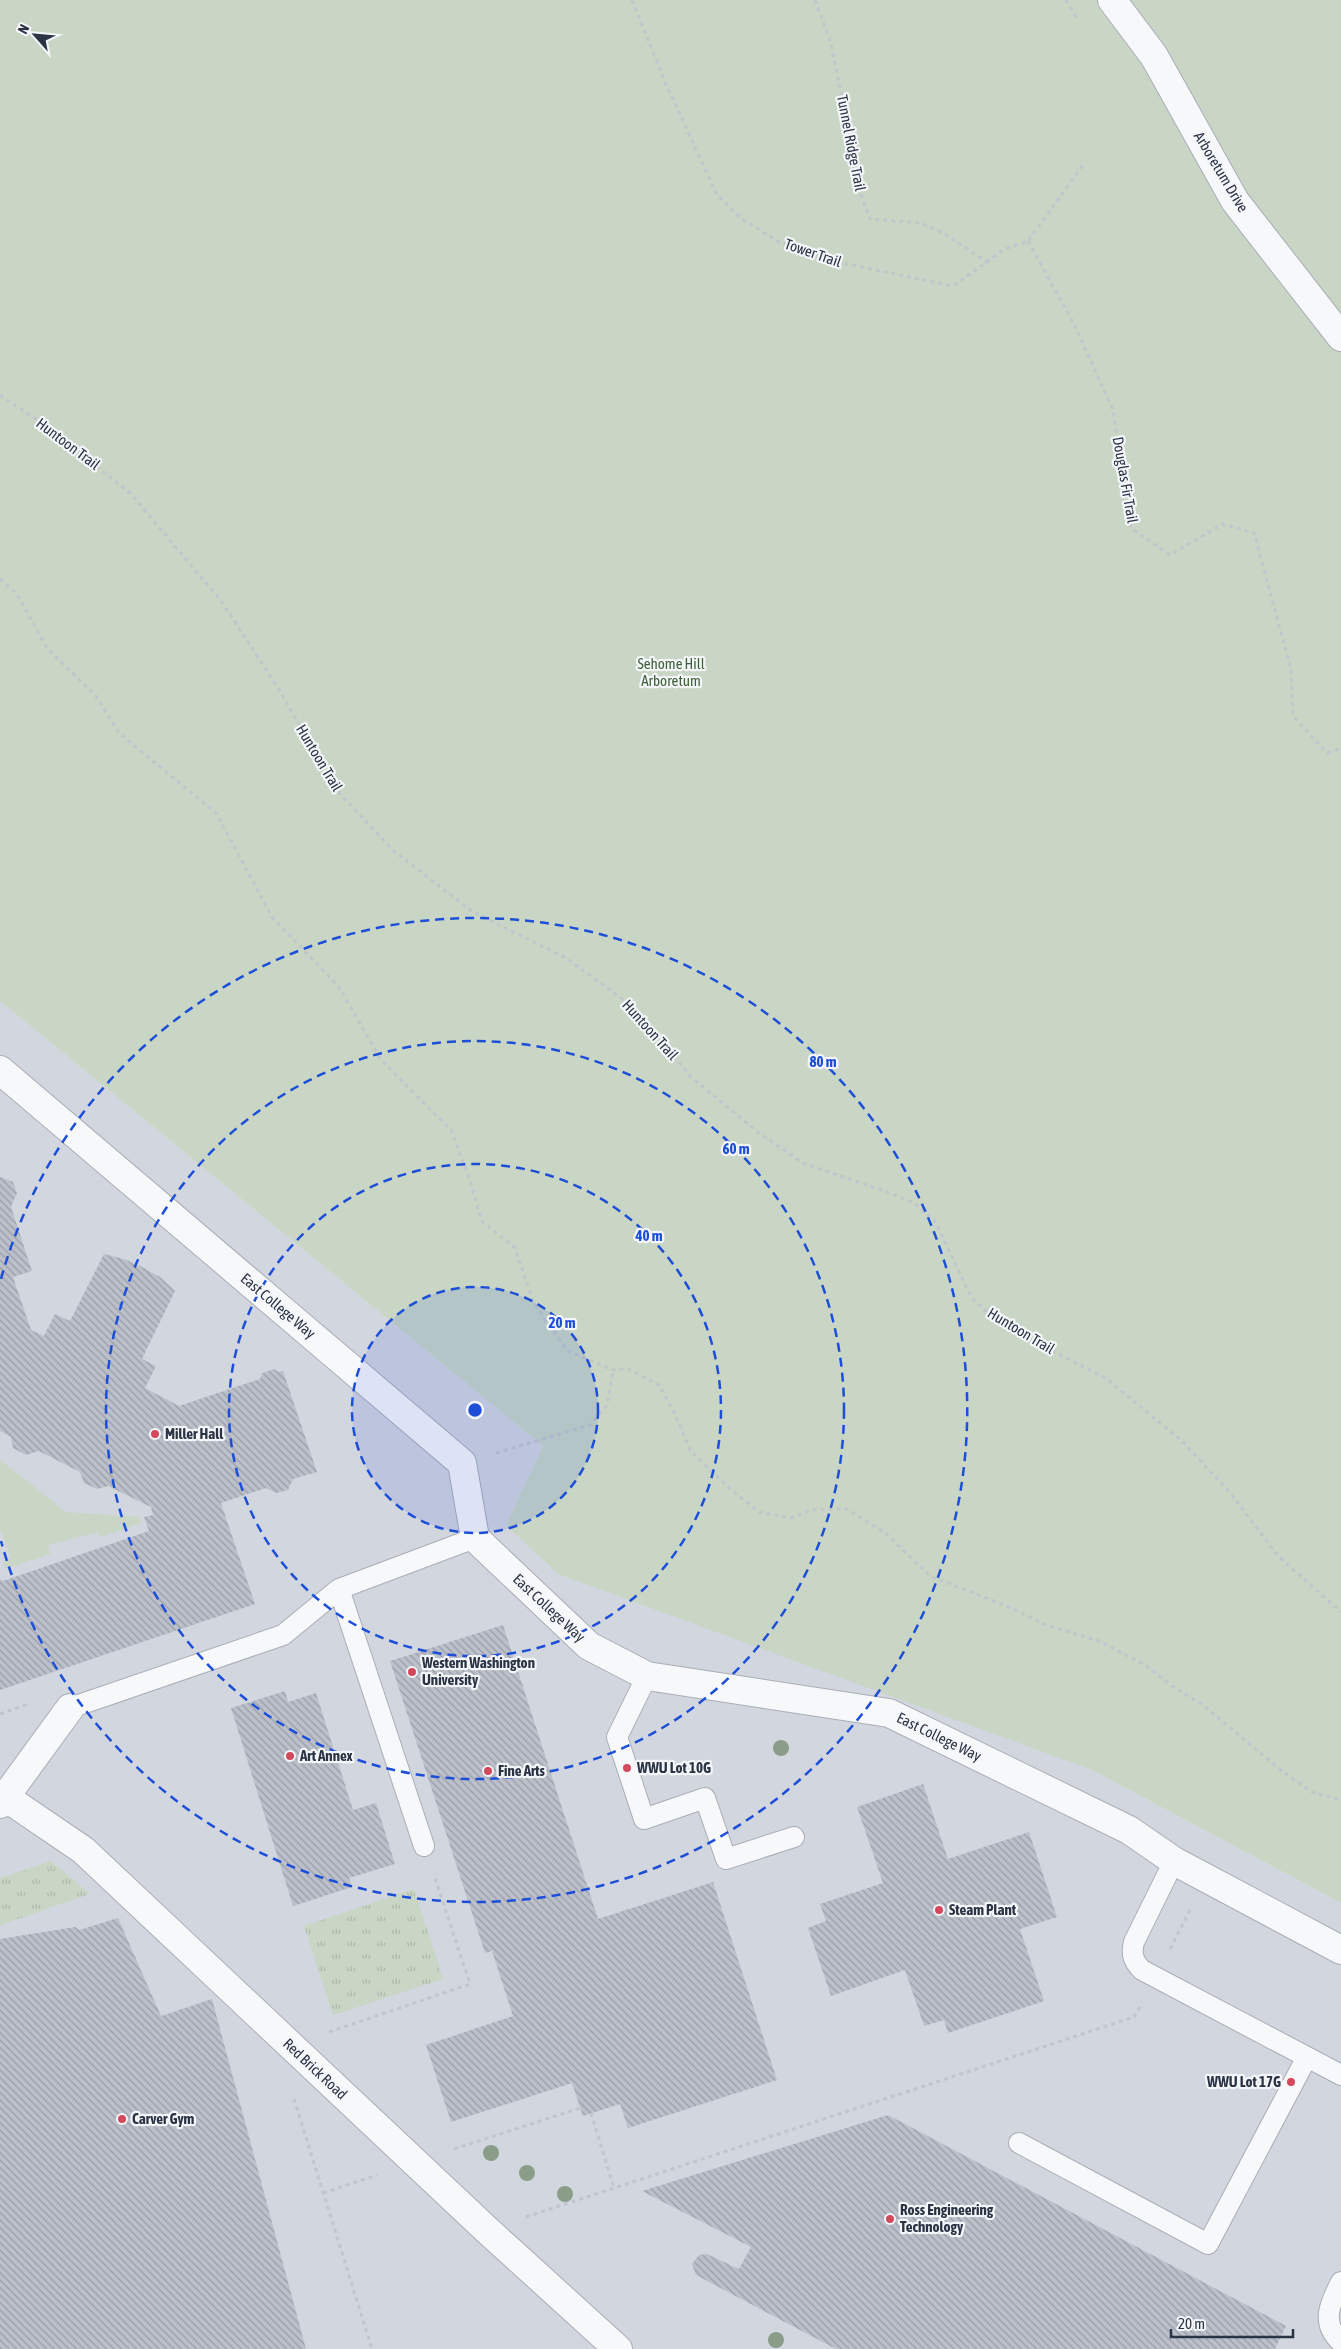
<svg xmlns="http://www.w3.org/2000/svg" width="1341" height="2349" font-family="'Asap Condensed',sans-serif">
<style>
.built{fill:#d2d6de}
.grass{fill:url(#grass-tufts)}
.green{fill:#c9d6c5}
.building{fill:url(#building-back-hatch)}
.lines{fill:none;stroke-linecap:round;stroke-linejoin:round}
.service-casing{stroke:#a9aeb7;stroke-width:22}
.pedestrian-casing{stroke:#a9aeb7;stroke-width:30}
.minor-casing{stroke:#a9aeb7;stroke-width:30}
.path{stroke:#c2c5cb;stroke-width:3;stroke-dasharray:4 4;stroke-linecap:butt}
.service{stroke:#f7f8fa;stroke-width:20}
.pedestrian{stroke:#f7f8fa;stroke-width:28}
.minor{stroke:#f7f8fa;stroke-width:28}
.tree{fill:#899d89}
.ring{fill:none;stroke:#1d4ed8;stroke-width:2.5;stroke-dasharray:9 6}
.poi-dot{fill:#d1495b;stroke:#f4f6f9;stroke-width:2}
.labels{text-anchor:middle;stroke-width:4.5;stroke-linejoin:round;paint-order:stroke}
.street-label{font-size:15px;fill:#2b3445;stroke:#f4f6f9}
.park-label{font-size:15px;fill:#3f6138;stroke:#f4f6f9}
.poi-label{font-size:15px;font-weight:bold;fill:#2b3445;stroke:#f4f6f9;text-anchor:start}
.centre{fill:#1d4ed8;stroke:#f4f6f9;stroke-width:2.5}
.ring-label{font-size:15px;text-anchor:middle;font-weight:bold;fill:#1d4ed8;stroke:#f4f6f9;stroke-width:4.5;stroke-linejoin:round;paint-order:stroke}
</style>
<defs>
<pattern id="grass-tufts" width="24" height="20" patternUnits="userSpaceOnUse" patternTransform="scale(1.25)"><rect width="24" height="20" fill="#c9d6c5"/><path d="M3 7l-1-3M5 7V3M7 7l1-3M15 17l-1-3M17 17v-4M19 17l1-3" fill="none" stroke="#adb8ab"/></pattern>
<pattern id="building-back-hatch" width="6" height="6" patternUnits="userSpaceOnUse" patternTransform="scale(1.25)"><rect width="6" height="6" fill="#bbc0ca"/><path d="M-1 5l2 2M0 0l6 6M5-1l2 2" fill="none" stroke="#989da6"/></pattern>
</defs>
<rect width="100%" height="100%" fill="#e4e7ec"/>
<path class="built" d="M0,1001L543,1446L506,1525L1092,1770L1341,1903V2349H0Z"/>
<path class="grass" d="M51,1861L90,1894L0,1925V1878Z
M414,1889L443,1979L333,2015L304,1926Z"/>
<path class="green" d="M0,0H1341V1903L1092,1770L558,1574L506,1525L543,1446L0,1001Z
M0,1460L66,1512L139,1517L141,1523L100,1537L98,1532L48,1545L50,1554L5,1569L3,1561L11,1558L0,1529Z"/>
<path class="building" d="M0,1177L13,1182L17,1193L11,1207L32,1271L13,1277L31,1330L44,1336L55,1314L70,1321L104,1254L124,1259L142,1267L160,1277L175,1291L142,1359L156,1366L145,1388L179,1406L260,1379L263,1373L274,1369L279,1372L283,1371L317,1472L293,1479L288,1490L276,1493L266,1488L221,1503L255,1604L0,1690V1579L3,1581L149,1531L144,1517L153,1515L151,1507L108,1486L97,1489L84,1483L80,1472L39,1451L26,1455L13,1448L11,1437L0,1431Z
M503,1625L598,1919L713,1882L777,2080L628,2128L620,2104L583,2116L572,2083L451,2122L426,2045L513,2016L492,1951L485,1953L390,1661Z
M285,1691L288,1702L316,1693L353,1810L376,1803L395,1864L349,1878L352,1887L293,1906L231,1708Z
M923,1784L948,1859L1029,1832L1057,1917L1020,1929L1044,2001L948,2033L944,2020L924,2026L905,1970L831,1996L808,1928L826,1921L820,1904L883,1883L857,1807Z
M118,1918L161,2016L212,1999L306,2349H0V1939L75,1927L79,1930Z
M888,2115L1286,2326L1275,2349H836L696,2275L692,2264L699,2255L707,2254L739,2269L751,2247L642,2191Z"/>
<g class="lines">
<g class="service-casing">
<path id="service" d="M339,1589L424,1846
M647,1676L617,1737L644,1819L705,1798L726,1859L794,1837
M70,1708L283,1635L339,1589L475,1538
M1174,1861L1134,1942C1131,1954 1133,1961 1142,1970L1341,2075
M1019,2143L1208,2244L1307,2057
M1341,2282C1330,2303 1320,2323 1341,2342"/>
</g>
<g class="pedestrian-casing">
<path id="pedestrian" d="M5,1797L83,1850L487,2230L618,2349
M0,1804L70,1708"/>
</g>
<g class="minor-casing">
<path id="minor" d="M1112,0L1154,56L1235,201L1341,337
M0,1070L462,1463L475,1538L589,1646L647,1676L889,1713L1129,1830L1174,1861L1341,1950"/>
</g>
<path class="path" d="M632,0L665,82L717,195L742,219L779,242L828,260L953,286L1005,249L1028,241L1083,165
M815,0L830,40L844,107L858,187L870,219L921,223L945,234L988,263
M1066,0L1077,19
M1028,241L1074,324L1113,410L1131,528L1170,555L1223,524L1254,533L1291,669L1293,716L1327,753L1341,748
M0,395L48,427L131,494L222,602L278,688L339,793L395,852L473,912L566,958L632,1006L691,1077L759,1133L803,1163L890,1193L914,1203L935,1221L971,1297L989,1314L1016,1332L1107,1379L1182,1441L1231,1494L1279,1557L1341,1612
M0,579L17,594L47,648L96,696L119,733L216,813L272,917L339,987L381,1060L451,1130L468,1175L482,1221L515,1248L534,1304L568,1351L613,1370L628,1369L659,1385L674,1412L690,1450L728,1487L759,1512L791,1518L811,1510L847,1509L885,1533L930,1576L1009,1607L1046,1625L1099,1641L1145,1665L1172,1686L1203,1705L1283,1772L1312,1792L1341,1800
M496,1453L590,1425L607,1405L613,1370
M0,1714L28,1704
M1170,1949L1190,1910
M329,2032L470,1984L434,1875
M294,2099L372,2349
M591,2113L614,2188
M454,2149L580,2108
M323,2193L377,2175
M526,2217L1134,2017L1141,2005"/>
<use href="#service" class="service"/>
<use href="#pedestrian" class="pedestrian"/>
<use href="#minor" class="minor"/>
</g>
<g class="tree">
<circle cx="781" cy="1748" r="8"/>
<circle cx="491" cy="2153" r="8"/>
<circle cx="527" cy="2173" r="8"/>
<circle cx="565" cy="2194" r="8"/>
<circle cx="776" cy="2340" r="8"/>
</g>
<circle cx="475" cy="1410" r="123" fill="#1d4ed8" fill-opacity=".12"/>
<g class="ring">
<circle cx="475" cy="1410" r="123"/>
<circle cx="475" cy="1410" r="246"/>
<circle cx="475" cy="1410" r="369"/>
<path d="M1 1279A492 492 0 1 1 1 1541"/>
</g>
<g class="poi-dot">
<circle cx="155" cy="1434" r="5"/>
<circle cx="412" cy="1672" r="5"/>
<circle cx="290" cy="1756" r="5"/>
<circle cx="627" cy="1768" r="5"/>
<circle cx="488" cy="1771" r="5"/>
<circle cx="939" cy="1910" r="5"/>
<circle cx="1291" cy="2082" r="5"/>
<circle cx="122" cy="2119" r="5"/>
<circle cx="890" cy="2219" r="5"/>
</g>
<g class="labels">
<g class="street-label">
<text transform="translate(851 143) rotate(79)" y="5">Tunnel Ridge Trail</text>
<text transform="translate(1221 172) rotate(59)" y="5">Arboretum Drive</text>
<text transform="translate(813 253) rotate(19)" y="5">Tower Trail</text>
<text transform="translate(68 444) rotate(37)" y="5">Huntoon Trail</text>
<text transform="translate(1125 480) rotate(80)" y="5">Douglas Fir Trail</text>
<text transform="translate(319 758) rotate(59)" y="5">Huntoon Trail</text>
<text transform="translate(650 1030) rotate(48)" y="5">Huntoon Trail</text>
<text transform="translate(278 1306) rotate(40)" y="5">East College Way</text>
<text transform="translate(1021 1331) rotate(31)" y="5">Huntoon Trail</text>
<text transform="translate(549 1608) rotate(43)" y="5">East College Way</text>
<text transform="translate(939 1737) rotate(26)" y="5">East College Way</text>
<text transform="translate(315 2069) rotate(43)" y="5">Red Brick Road</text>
</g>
<g class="park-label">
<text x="671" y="669">Sehome Hill<tspan x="671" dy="17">Arboretum</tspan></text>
</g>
<g class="poi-label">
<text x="165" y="1439">Miller Hall</text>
<text x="422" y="1668">Western Washington<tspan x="422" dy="17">University</tspan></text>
<text x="300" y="1761">Art Annex</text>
<text x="637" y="1773">WWU Lot 10G</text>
<text x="498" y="1776">Fine Arts</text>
<text x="949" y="1915">Steam Plant</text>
<text x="1281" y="2087" text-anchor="end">WWU Lot 17G</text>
<text x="132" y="2124">Carver Gym</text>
<text x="900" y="2215">Ross Engineering<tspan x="900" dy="17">Technology</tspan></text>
</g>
</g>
<circle cx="475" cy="1410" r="8" class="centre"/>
<g class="ring-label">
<text x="823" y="1067">80 m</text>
<text x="736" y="1154">60 m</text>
<text x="649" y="1241">40 m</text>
<text x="562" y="1328">20 m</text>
</g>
<g transform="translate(35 35) rotate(297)" stroke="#f4f6f9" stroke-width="4" paint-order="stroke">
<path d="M0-4L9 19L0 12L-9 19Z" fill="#2b3445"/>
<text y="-8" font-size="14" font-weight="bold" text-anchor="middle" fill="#2b3445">N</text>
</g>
<path d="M1171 2329v8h122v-8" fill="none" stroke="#2b3445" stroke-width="2.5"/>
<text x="1178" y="2329" font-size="15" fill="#2b3445" stroke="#f4f6f9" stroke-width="4" paint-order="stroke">20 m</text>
</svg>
